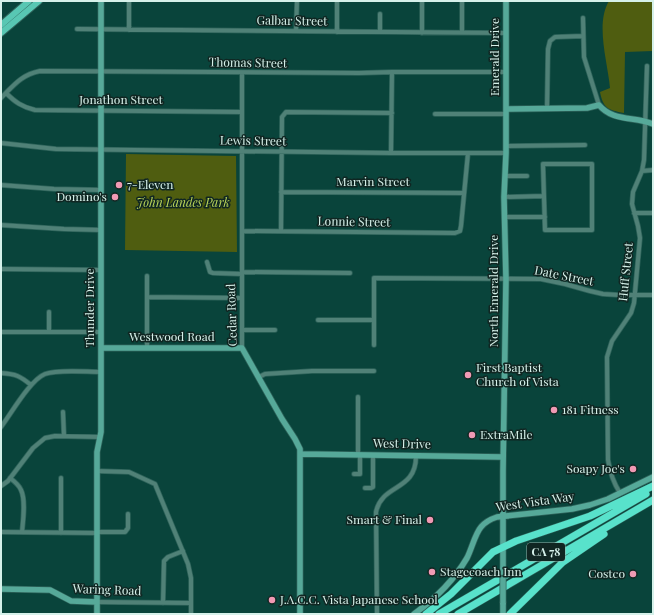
<svg xmlns="http://www.w3.org/2000/svg" width="654" height="615" font-family="'Playfair Display',serif">
<style>
.green{fill:#4f5d10}
.lines{fill:none;stroke-linecap:round;stroke-linejoin:round}
.street-casing{stroke:#2e635a;stroke-width:5.5}
.secondary-casing{stroke:#2e635a;stroke-width:7}
.primary-casing{stroke:#2e635a;stroke-width:8}
.highway-casing{stroke:#2e635a;stroke-width:8}
.street{stroke:#508177;stroke-width:4}
.secondary{stroke:#56a999;stroke-width:5.5}
.primary{stroke:#58c7b3;stroke-width:6}
.highway{stroke:#58e2cb;stroke-width:7}
.secondary-bridge-casing{stroke:#2e635a;stroke-width:7;stroke-linecap:butt}
.secondary-bridge{stroke:#56a999;stroke-width:5.5}
.poi-dot{fill:#f09ab4;stroke:#102622;stroke-width:1.5}
.labels{text-anchor:middle;stroke-width:3;stroke-linejoin:round;paint-order:stroke}
.shield{fill:#102622;stroke:#9bb4ae;stroke-width:1}
.shield-label{font-size:11px;font-weight:bold;fill:#d6f1ea}
.street-label{font-size:12px;fill:#d6f1ea;stroke:#102622}
.poi-label{font-size:12px;fill:#d6f1ea;stroke:#102622;text-anchor:start}
.park-label{font-size:12px;font-style:italic;fill:#bbd659;stroke:#102622}
</style>
<rect width="100%" height="100%" fill="#09443b"/>
<path class="green" d="M609,1H653V51L625,52L624,113C608,110 603,108 600,92L610,88C608,63 595,24 609,1Z
M126,154L236,156L237,252L125,250Z"/>
<g class="lines">
<g class="street-casing">
<path id="street" d="M462,1V32
M380,14V32
M583,18L584,57L599,105
M77,29L506,33
M129,30V1
M296,31L297,1
M337,32V1
M422,33V1
M242,73V348
M6,93C15,102 22,107 35,110L242,112
M1,98C14,85 21,75 40,71L359,73L392,72H506
M547,109L548,49L550,41L555,37L583,36
M435,114H506
M1,143L56,149L391,153H506
M506,146L585,145
M391,153L392,72
M543,164H592V230H545Z
M642,171L653,170
M505,176H527
M1,185L54,189L101,190
M281,192L464,193
M504,197L544,196
M634,213H653
M505,217H545
M1,225L64,229L101,230
M242,231L455,233L460,231L461,226L468,153
M281,231L282,117L286,112L392,113
M207,262L210,272L213,273L242,274
M1,269L101,270
M242,272L350,273
M147,276V348
M147,297L242,298
M49,312V332
M318,320H374
M242,330H275
M1,332H101
M374,345V278L541,279L565,284L590,291L603,294L619,295H653
M1,373C16,374 20,376 31,385
M259,377L265,374L312,371H374
M63,412L64,436
M1,427C11,414 30,380 45,374C58,369 86,372 101,372
M358,455V397
M97,471L129,472L155,484L188,564L191,578V614
M354,474H360V455
M10,478C14,481 19,485 21,490C26,500 23,521 22,532
M61,478V533
M1,486L8,481L33,448L45,438L55,436L100,437
M365,488H371L373,487V455
M620,493C613,482 610,473 608,460L607,357L612,341L631,313L634,303L640,238L638,226L632,204L633,192L642,171L644,160L647,66
M1,532L97,533
M97,532H125L128,528V514
M97,602L191,603
M163,603L164,561L168,557L183,551
M377,614L376,512C382,483 416,492 416,456"/>
</g>
<g class="secondary-casing">
<path id="secondary" d="M506,109L587,108L599,105C613,122 635,116 653,124
M101,348H242L282,419L295,439L300,449V614
M300,454L503,457
M503,569V471L506,279L504,197L506,153V1
M1,589L50,590L71,601L97,602
M97,614V452L101,432V1
M414,614C435,599 454,580 467,558C472,548 475,534 481,527C485,522 491,519 497,517L572,509L590,505L608,499L653,477
M503,614V603"/>
</g>
<g class="primary-casing">
<path id="primary" d="M1,25L29,1
M1,33L39,1"/>
</g>
<g class="highway-casing">
<path id="highway" d="M426,614L451,594L493,552L516,541L590,516L653,486
M439,614L646,494
M458,614L653,500
M510,614L563,562L604,534"/>
</g>
<use href="#street" class="street"/>
<use href="#secondary" class="secondary"/>
<use href="#primary" class="primary"/>
<use href="#highway" class="highway"/>
<g class="secondary-bridge-casing">
<path id="secondary-bridge" d="M503,569V603"/>
</g>
<use href="#secondary-bridge" class="secondary-bridge"/>
</g>
<g class="poi-dot">
<circle cx="119" cy="185" r="4"/>
<circle cx="115" cy="197" r="4"/>
<circle cx="468" cy="375" r="4"/>
<circle cx="554" cy="410" r="4"/>
<circle cx="472" cy="435" r="4"/>
<circle cx="633" cy="469" r="4"/>
<circle cx="430" cy="520" r="4"/>
<circle cx="432" cy="572" r="4"/>
<circle cx="633" cy="574" r="4"/>
<circle cx="272" cy="600" r="4"/>
</g>
<g class="labels">
<rect class="shield" x="527" y="543" width="38" height="18" rx="3"/>
<g class="shield-label">
<text x="546" y="556">CA 78</text>
</g>
<g class="street-label">
<text transform="translate(292 21) rotate(1)" y="4">Galbar Street</text>
<text transform="translate(495 57) rotate(-90)" y="4">Emerald Drive</text>
<text transform="translate(248 63) rotate(1)" y="4">Thomas Street</text>
<text x="121" y="104">Jonathon Street</text>
<text transform="translate(253 141) rotate(1)" y="4">Lewis Street</text>
<text x="373" y="186">Marvin Street</text>
<text transform="translate(354 222) rotate(1)" y="4">Lonnie Street</text>
<text transform="translate(626 272) rotate(-84)" y="4">Huff Street</text>
<text transform="translate(564 276) rotate(11)" y="4">Date Street</text>
<text transform="translate(494 291) rotate(-90)" y="4">North Emerald Drive</text>
<text transform="translate(90 308) rotate(-90)" y="4">Thunder Drive</text>
<text transform="translate(232 315) rotate(-92)" y="4">Cedar Road</text>
<text x="172" y="341">Westwood Road</text>
<text transform="translate(402 444) rotate(1)" y="4">West Drive</text>
<text transform="translate(535 502) rotate(-8)" y="4">West Vista Way</text>
<text transform="translate(107 590) rotate(2)" y="4">Waring Road</text>
</g>
<g class="poi-label">
<text x="127" y="189">7-Eleven</text>
<text x="107" y="201" text-anchor="end">Domino's</text>
<text x="476" y="372">First Baptist<tspan x="476" dy="14">Church of Vista</tspan></text>
<text x="562" y="414">181 Fitness</text>
<text x="480" y="439">ExtraMile</text>
<text x="625" y="473" text-anchor="end">Soapy Joe's</text>
<text x="422" y="524" text-anchor="end">Smart &amp; Final</text>
<text x="440" y="576">Stagecoach Inn</text>
<text x="625" y="578" text-anchor="end">Costco</text>
<text x="280" y="604">J.A.C.C. Vista Japanese School</text>
</g>
<g class="park-label">
<text x="183" y="207">John Landes Park</text>
</g>
</g>
<rect width="654" height="615" fill="none" stroke="#d6f1ea" stroke-width="4"/>
</svg>
